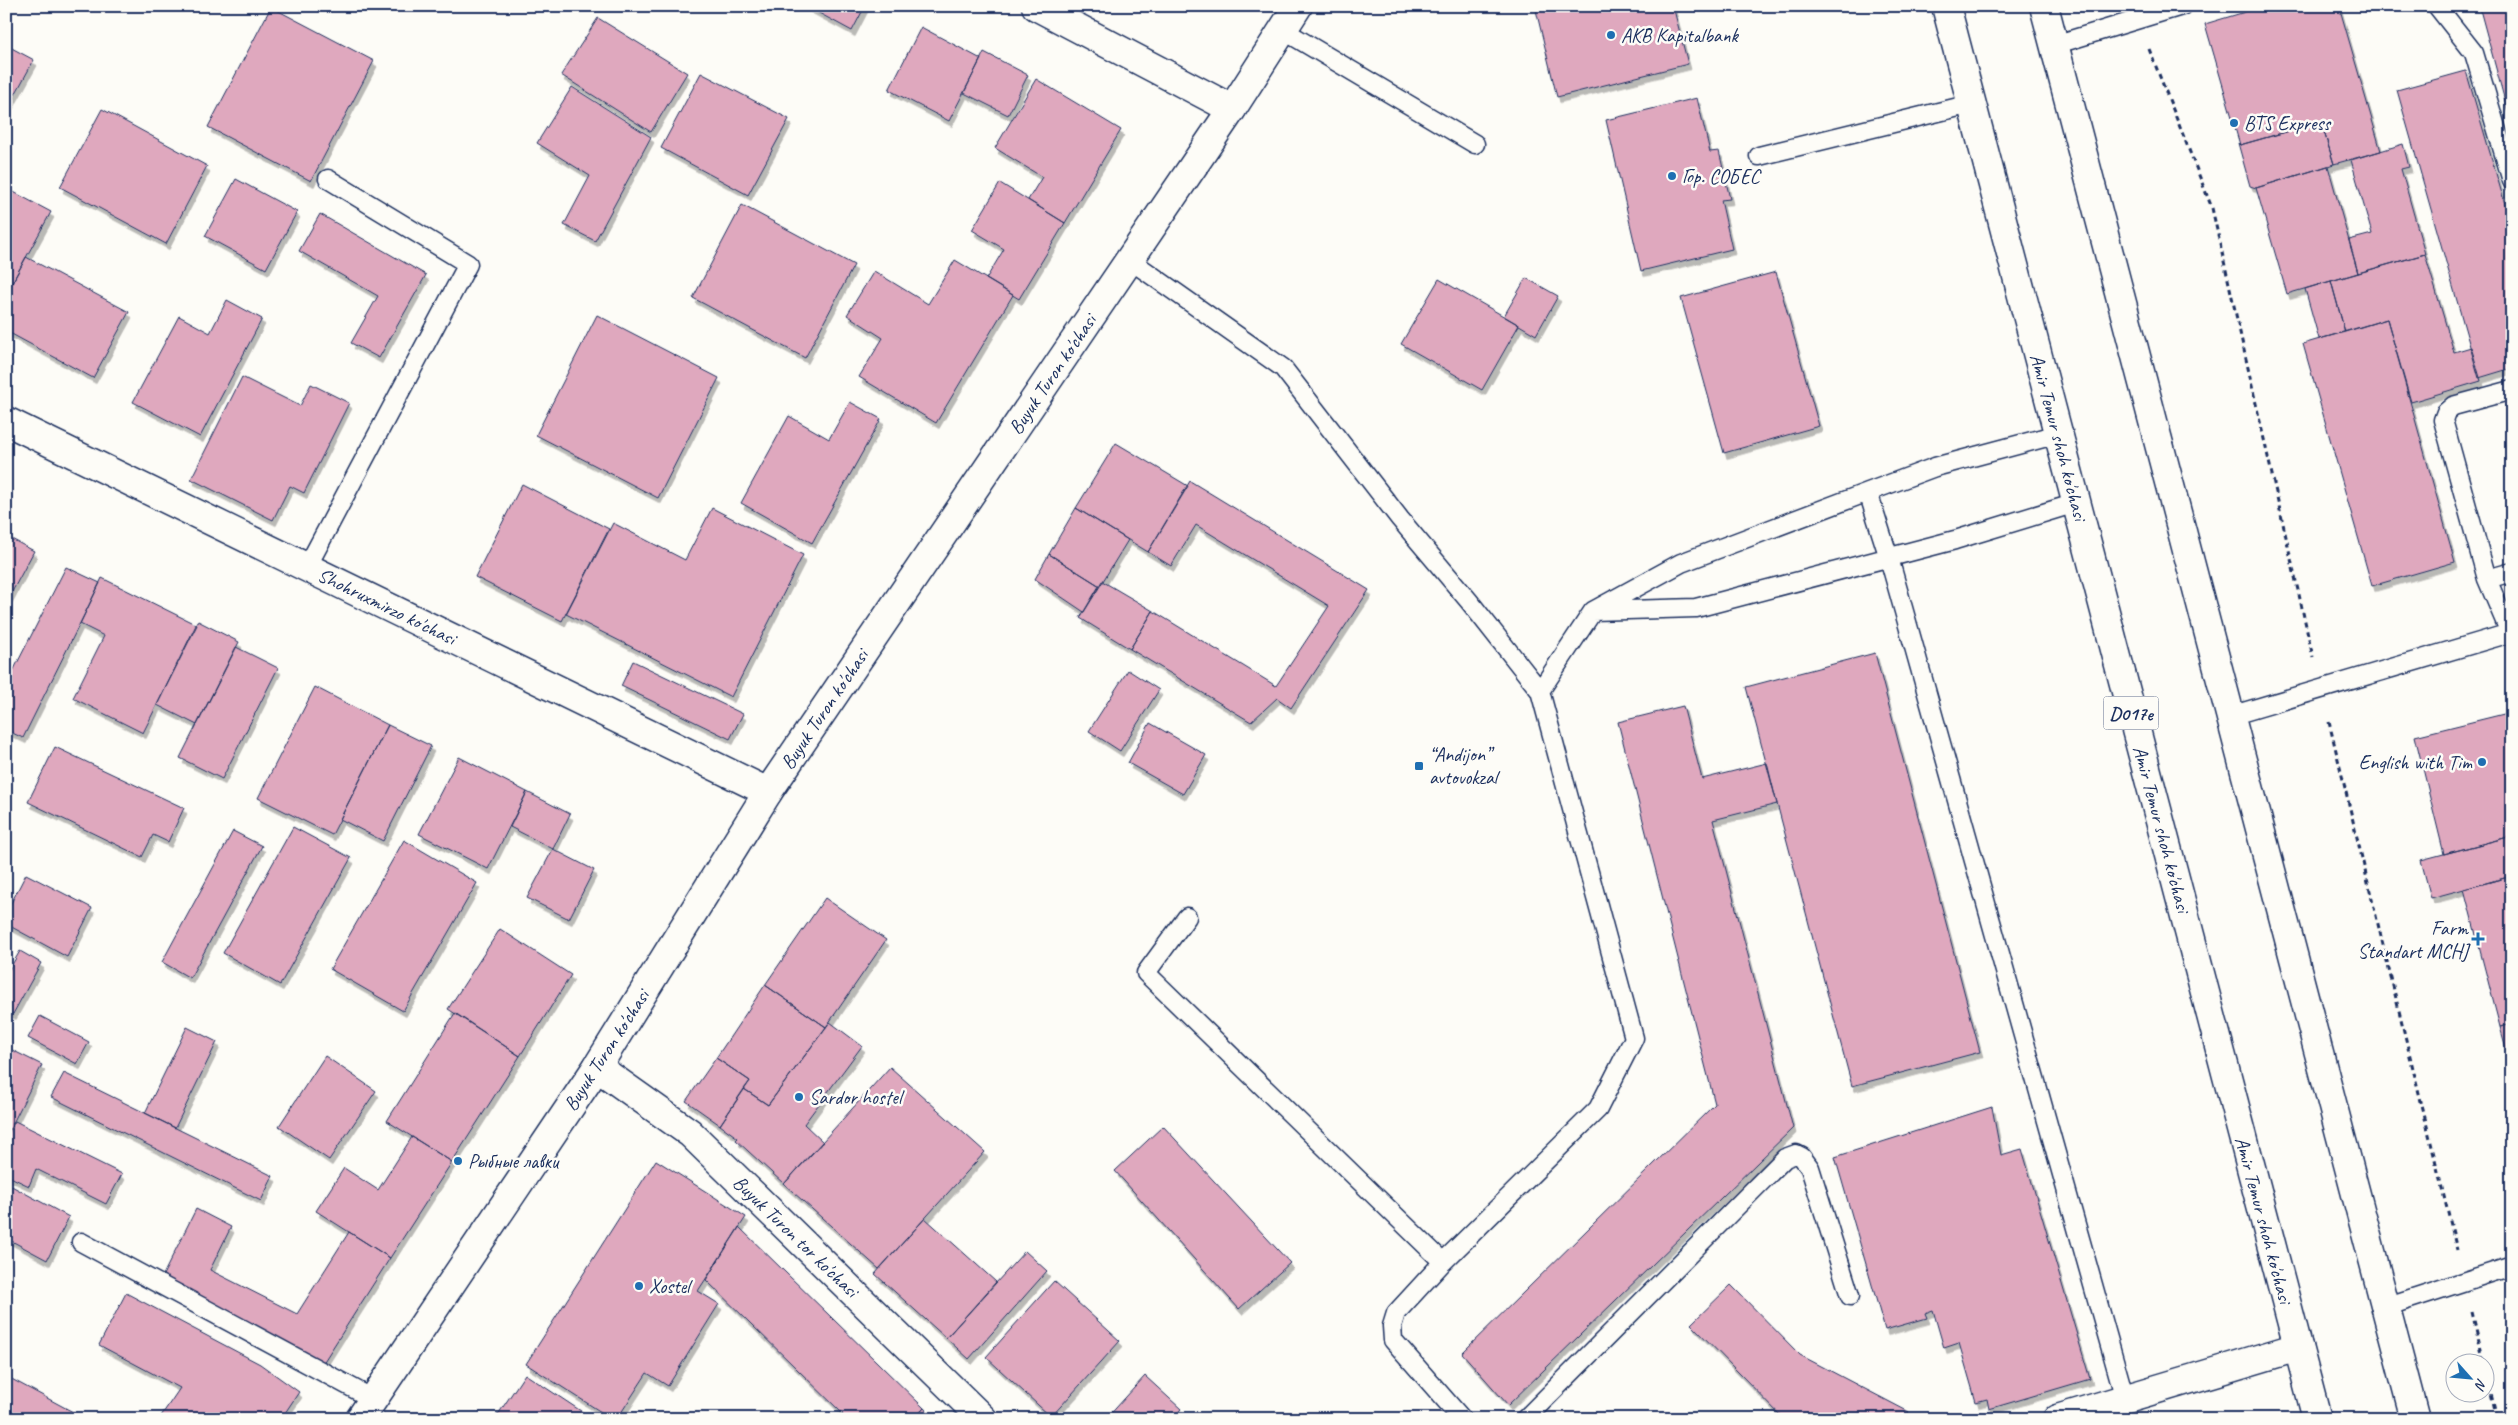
<svg xmlns="http://www.w3.org/2000/svg" width="2518" height="1425" font-family="Caveat,sans-serif">
<style>
.building{fill:#dfa8be;stroke:#1b2f5e;filter:url(#shadow)}
.lines{fill:none;stroke-linecap:round;stroke-linejoin:round}
.service-casing{stroke:#1b2f5e;stroke-width:21}
.minor-casing{stroke:#1b2f5e;stroke-width:31}
.tertiary-casing{stroke:#1b2f5e;stroke-width:31}
.primary-casing{stroke:#1b2f5e;stroke-width:31}
.path{stroke:#1b2f5e;stroke-width:3;stroke-dasharray:5 4;stroke-linecap:butt}
.service{stroke:#fdfcf7;stroke-width:18}
.minor{stroke:#fdfcf7;stroke-width:28}
.tertiary{stroke:#fdfcf7;stroke-width:28}
.primary{stroke:#fdfcf7;stroke-width:28}
.poi-dot{fill:#1f6fb2;stroke:#fdfcf7;stroke-width:2}
.labels{text-anchor:middle;stroke-width:5;stroke-linejoin:round;paint-order:stroke}
.shield{fill:#fdfcf7;stroke:#5f6c8c;stroke-width:1}
.shield-label{font-size:19px;font-weight:bold;fill:#1b2f5e}
.poi-label{font-size:20px;fill:#1b2f5e;stroke:#fdfcf7;text-anchor:start}
.street-label{font-size:20px;fill:#1b2f5e;stroke:#fdfcf7}
</style>
<defs>
<filter id="shadow"><feDropShadow dx="3" dy="5.5" stdDeviation="0" flood-color="#0004"/></filter>
</defs>
<rect width="100%" height="100%" fill="#fdfcf7"/>
<filter id="ink" filterUnits="userSpaceOnUse"><feTurbulence type="fractalNoise" baseFrequency=".02" numOctaves="2"/><feDisplacementMap in="SourceGraphic" scale="10" xChannelSelector="R" yChannelSelector="G"/><feConvolveMatrix kernelMatrix="1 2 1 2 8 2 1 2 1" color-interpolation-filters="sRGB"/></filter>
<g filter="url(#ink)">
<path class="building" d="M806,6H865L852,31Z
M1535,6H1673L1688,64L1557,97Z
M2265,6H2339L2381,151L2334,164L2321,122L2240,145L2205,24Z
M2479,6H2512V127Z
M271,7L374,61L311,181L208,127Z
M598,18L687,73L651,132L561,75Z
M921,27L981,59L949,121L889,90Z
M6,45L34,60L6,111Z
M984,52L1028,75L1008,115L964,93Z
M2466,71L2512,228V368L2479,378L2397,90Z
M701,73L789,119L748,195L661,148Z
M1036,79L1121,130L1065,223L1028,200L1042,177L995,148Z
M572,87L651,137L595,241L564,225L590,176L537,143Z
M1697,98L1710,152L1719,151L1730,199L1721,200L1732,249L1641,271L1606,120Z
M102,109L207,166L166,244L60,187Z
M2321,122L2334,164L2256,188L2250,186L2238,143L2240,145Z
M2403,144L2409,167L2401,169L2425,254L2358,273L2349,240L2372,234L2351,160Z
M2328,166L2358,273L2287,294L2256,188Z
M236,179L297,212L266,269L205,236Z
M1000,183L1065,223L1019,299L986,279L1004,249L972,230Z
M6,188L51,212L6,294Z
M742,205L854,265L805,358L693,298Z
M320,214L426,275L379,358L351,343L378,296L299,251Z
M2425,254L2454,352L2471,347L2481,381L2411,402L2387,319L2345,332L2331,281Z
M26,257L129,312L93,378L6,331V294Z
M955,260L1013,295L936,423L859,377L883,338L847,315L874,271L928,304Z
M1776,272L1819,426L1724,453L1681,298Z
M1526,278L1558,296L1536,335L1504,316Z
M1439,279L1519,325L1482,390L1401,344Z
M2331,281L2345,332L2319,339L2305,289Z
M227,300L262,319L200,437L133,402L179,316L210,333Z
M597,315L719,378L658,498L536,435Z
M2387,319L2455,562L2372,586L2303,344Z
M242,377L300,406L311,384L349,403L304,493L290,486L273,520L191,479Z
M850,402L881,419L812,543L741,503L789,416L829,439Z
M1116,443L1188,486L1148,552L1076,508Z
M1190,481L1369,590L1291,708L1277,698L1251,722L1130,649L1153,611L1276,686L1329,606L1196,525L1171,566L1148,552Z
M522,484L609,529L562,621L475,577Z
M712,508L803,555L731,697L566,614L613,523L685,560Z
M1076,508L1128,540L1100,586L1049,554Z
M6,536L34,551L6,603Z
M1049,554L1100,586L1084,612L1035,579Z
M66,567L100,583L23,738L6,730V685Z
M102,578L197,625L143,733L73,698L104,636L80,624Z
M1102,581L1153,611L1130,649L1080,618Z
M198,621L239,642L197,725L157,705Z
M236,647L278,668L222,779L180,758Z
M1875,653L1980,1052L1852,1086L1746,687Z
M633,661L743,714L730,739L621,686Z
M1128,670L1159,690L1120,751L1089,731Z
M315,687L388,725L332,835L258,798Z
M1683,706L1702,779L1767,763L1777,804L1713,820L1793,1128L1508,1405L1462,1353L1715,1104L1618,722Z
M2512,712V836L2444,854L2415,736Z
M1150,723L1206,755L1183,794L1128,763Z
M388,725L431,746L383,841L340,819Z
M55,747L184,808L168,842L153,835L142,857L28,802Z
M459,757L527,792L488,869L419,834Z
M527,792L570,814L553,849L510,827Z
M293,827L351,858L280,985L223,953Z
M233,831L262,846L190,978L162,962Z
M2512,836V876L2431,898L2421,860Z
M404,840L477,883L403,1011L330,969Z
M553,849L594,870L569,919L527,898Z
M26,874L92,908L67,957L6,924V913Z
M2512,876V1024L2500,1027L2464,889Z
M825,898L886,940L826,1027L765,985Z
M500,929L571,975L520,1056L448,1009Z
M20,951L41,963L13,1014L6,1010V975Z
M765,985L826,1027L768,1105L744,1089L750,1081L716,1058Z
M455,1013L520,1056L452,1162L387,1121Z
M40,1016L89,1042L77,1064L28,1038Z
M830,1022L862,1046L804,1124L823,1142L784,1184L736,1140L738,1138L720,1125L744,1089L768,1105Z
M2512,1024V1069L2500,1027Z
M187,1027L217,1042L175,1128L145,1113Z
M6,1047L42,1065L6,1137Z
M325,1056L376,1091L329,1160L279,1126Z
M716,1058L750,1081L720,1125L686,1101Z
M890,1067L985,1152L879,1269L784,1184Z
M64,1073L273,1176L261,1201L51,1097Z
M1992,1107L2001,1155L2022,1149L2090,1379L1989,1409L1987,1399L1976,1402L1959,1343L1944,1348L1933,1310L1925,1313L1927,1318L1885,1330L1835,1157Z
M15,1121L122,1174L106,1204L36,1169L29,1186L6,1175V1137Z
M1163,1126L1290,1263L1239,1309L1115,1171Z
M412,1137L452,1162L390,1258L316,1211L344,1168L378,1190Z
M656,1160L746,1217L698,1291L719,1304L668,1386L647,1373L617,1419H612L526,1364Z
M6,1183L69,1217L47,1260L6,1238Z
M196,1209L231,1227L210,1270L297,1314L349,1232L390,1258L323,1363L160,1281Z
M925,1218L996,1282L946,1338L875,1274Z
M739,1227L924,1408L914,1419H839L843,1414L706,1280Z
M1025,1251L1047,1271L969,1359L946,1338Z
M1054,1281L1120,1341L1051,1417L986,1357Z
M1731,1285L1800,1355L1909,1412L1902,1419H1784L1691,1324Z
M126,1293L260,1364L299,1392L281,1419H159L180,1388L99,1345Z
M525,1374L593,1419H495Z
M6,1376L86,1419H6Z
M1145,1376L1181,1409L1172,1419H1106Z
M924,1408L936,1419H914Z"/>
<g class="lines">
<g class="service-casing">
<path id="service" d="M2437,6L2474,53L2512,181
M1283,30L1475,144
M2054,45L2182,6
M1759,156L1971,104
M1130,260L1283,368L1400,519L1469,601L1540,691L1593,611
M2058,434L1935,467L1868,492L1681,563L1593,611L1696,608L1955,540L2076,503
M1868,492L1889,558L2125,1399
M307,567L468,264L328,179
M2487,579L2512,572
M2510,633L2487,579L2443,420L2446,412L2453,406L2512,390
M2230,716L2510,633L2512,635
M1187,917L1146,973L1443,1262
M81,1242L373,1399
M2385,1307L2512,1266
M1462,1419L1393,1340L1392,1326L1396,1313L1443,1262L1598,1109L1634,1038L1540,691
M1525,1419L1785,1158L1796,1154L1802,1157L1810,1168L1850,1296"/>
</g>
<g class="minor-casing">
<path id="minor" d="M1036,6L1232,109
M6,421L768,792
M597,1067L690,1133L983,1419
M2057,1419L2298,1347"/>
</g>
<g class="tertiary-casing">
<path id="tertiary" d="M360,1419L597,1067L768,792L1232,109L1298,6"/>
</g>
<g class="primary-casing">
<path id="primary" d="M1946,6L2317,1419
M2044,6L2415,1419"/>
</g>
<path class="path" d="M2149,49L2212,208L2313,657
M2329,722L2457,1250
M2472,1312L2484,1362
M2486,1369L2498,1419"/>
<use href="#service" class="service"/>
<use href="#minor" class="minor"/>
<use href="#tertiary" class="tertiary"/>
<use href="#primary" class="primary"/>
</g>
</g>
<g class="poi-dot">
<circle cx="1611" cy="35" r="5"/>
<circle cx="2234" cy="123" r="5"/>
<circle cx="1672" cy="176" r="5"/>
<circle cx="2482" cy="762" r="5"/>
<rect x="1414" y="761" width="10" height="10" rx="2.5"/>
<path d="M2475.5 931.5h5v5h5v5h-5v5h-5v-5h-5v-5h5z"/>
<circle cx="799" cy="1097" r="5"/>
<circle cx="458" cy="1161" r="5"/>
<circle cx="639" cy="1286" r="5"/>
</g>
<g class="labels">
<rect class="shield" x="2103.5" y="696.5" width="55" height="33" rx="4"/>
<g class="shield-label">
<text x="2131" y="720">D017e</text>
</g>
<g class="poi-label">
<text x="1621" y="42">AKB Kapitalbank</text>
<text x="2244" y="130">BTS Express</text>
<text x="1682" y="183">Гор. СОБЕС</text>
<text x="1429" y="761">“Andijon”<tspan x="1429" dy="23">avtovokzal</tspan></text>
<text x="2472" y="769" text-anchor="end">English with Tim</text>
<text x="2468" y="935" text-anchor="end">Farm<tspan x="2468" dy="23">Standart MCHJ</tspan></text>
<text x="809" y="1104">Sardor hostel</text>
<text x="468" y="1168">Рыбные лавки</text>
<text x="649" y="1293">Xostel</text>
</g>
<g class="street-label">
<text transform="translate(1052 374) rotate(-56)" y="7">Buyuk Turon ko'chasi</text>
<text transform="translate(2059 437) rotate(75)" y="7">Amir Temur shoh ko'chasi</text>
<text transform="translate(387 606) rotate(26)" y="7">Shohruxmirzo ko'chasi</text>
<text transform="translate(824 709) rotate(-56)" y="7">Buyuk Turon ko'chasi</text>
<text transform="translate(2162 829) rotate(75)" y="7">Amir Temur shoh ko'chasi</text>
<text transform="translate(606 1050) rotate(-57)" y="7">Buyuk Turon ko'chasi</text>
<text transform="translate(2264 1220) rotate(75)" y="7">Amir Temur shoh ko'chasi</text>
<text transform="translate(796 1236) rotate(44)" y="7">Buyuk Turon tor ko'chasi</text>
</g>
</g>
<rect width="2518" height="1425" fill="none" stroke="#fdfcf7" stroke-width="25"/>
<rect x="12" y="12" width="2493" height="1400" fill="none" stroke="#1b2f5e" stroke-width="2" filter="url(#ink)"/>
<g transform="translate(2470 1378) rotate(117)"><circle r="24" fill="#fdfcf7" stroke="#a3aaba"/>
<path d="M0-4L9 19L0 12L-9 19Z" fill="#1f6fb2"/>
<text y="-8" font-size="14" font-weight="bold" text-anchor="middle" fill="#1b2f5e">N</text>
</g>
</svg>
